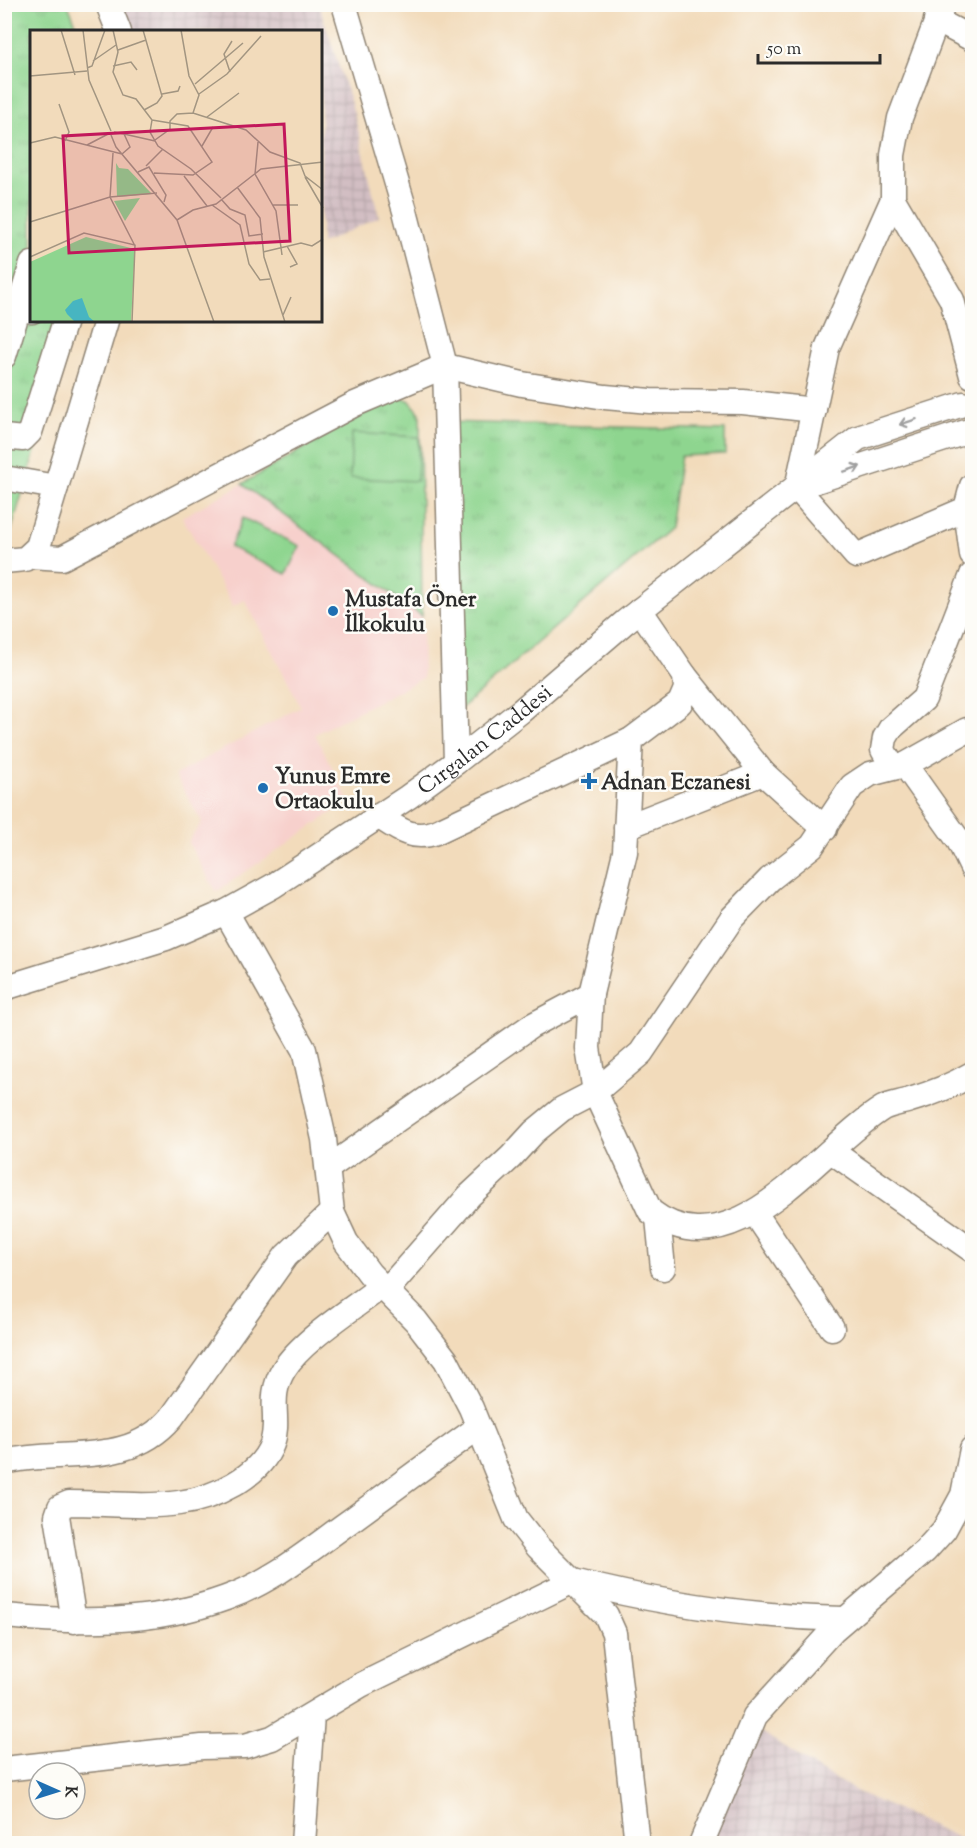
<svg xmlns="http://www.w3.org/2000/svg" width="977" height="1848" font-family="'Sorts Mill Goudy',serif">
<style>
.built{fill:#f7d0cc}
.industrial{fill:url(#industrial-grid)}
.grass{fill:url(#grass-tufts);stroke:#5c805d;stroke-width:1.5}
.pitch{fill:#8ed58f;stroke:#5c805d;stroke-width:1.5}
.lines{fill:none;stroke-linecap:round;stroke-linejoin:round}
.minor-casing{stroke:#8e8373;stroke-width:27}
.minor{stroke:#fff;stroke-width:24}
.oneway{stroke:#a0a0a0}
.poi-dot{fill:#1f6fb2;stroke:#fdfcf7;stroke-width:2}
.labels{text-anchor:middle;stroke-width:5;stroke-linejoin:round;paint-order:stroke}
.poi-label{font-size:22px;font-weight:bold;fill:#2b2b2b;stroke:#fdfcf7;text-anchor:start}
.street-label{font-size:22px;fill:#2b2b2b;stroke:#fdfcf7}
.inset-road{fill:none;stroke:#a29581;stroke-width:1.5}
.view{fill:#c2185b;fill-opacity:0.15;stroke:#c2185b;stroke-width:3}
.inset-edge{fill:none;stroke:#2b2b2b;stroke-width:3}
</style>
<defs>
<pattern id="industrial-grid" width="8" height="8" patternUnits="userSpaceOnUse" patternTransform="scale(1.5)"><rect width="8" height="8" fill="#d2bec3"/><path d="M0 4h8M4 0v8" fill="none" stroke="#b4a3a8"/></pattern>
<pattern id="grass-tufts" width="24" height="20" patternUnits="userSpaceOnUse" patternTransform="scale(1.5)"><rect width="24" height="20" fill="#8ed58f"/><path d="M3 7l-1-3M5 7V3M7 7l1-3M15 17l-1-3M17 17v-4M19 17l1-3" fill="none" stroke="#7bb77c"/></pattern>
</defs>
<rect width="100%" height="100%" fill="#fdfcf7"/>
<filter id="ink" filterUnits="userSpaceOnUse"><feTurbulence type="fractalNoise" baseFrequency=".0167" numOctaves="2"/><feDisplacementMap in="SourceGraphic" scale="12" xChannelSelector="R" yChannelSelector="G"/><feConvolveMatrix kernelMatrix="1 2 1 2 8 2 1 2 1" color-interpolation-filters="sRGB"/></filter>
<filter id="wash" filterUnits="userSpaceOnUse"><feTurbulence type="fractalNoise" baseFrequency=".008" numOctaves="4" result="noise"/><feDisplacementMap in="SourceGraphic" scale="24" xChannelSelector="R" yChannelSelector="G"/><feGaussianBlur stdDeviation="1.35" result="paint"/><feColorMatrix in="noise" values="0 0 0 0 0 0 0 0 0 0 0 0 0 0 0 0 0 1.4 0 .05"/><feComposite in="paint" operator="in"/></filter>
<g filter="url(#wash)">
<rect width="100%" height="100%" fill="#f2dbbb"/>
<path class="built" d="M242,484L422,616L423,678L315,734L349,801L216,892L188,842L202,822L175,775L301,707L245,600L233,606L182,517Z"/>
<path class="industrial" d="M116,5H319L354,113L379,217L321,244V32L126,31Z
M745,1721L819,1770L858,1792L972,1844H699Z"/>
<path class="grass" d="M5,5H68L79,31L32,32V321H74L5,551Z
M393,397L409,400L420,413L422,616L242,484Z
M447,422L725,430V454L681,456L670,528L451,717Z"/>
<path class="pitch" d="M352,433L419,437L417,481L350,478Z
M243,518L300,546L286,574L230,547Z"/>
</g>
<g filter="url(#ink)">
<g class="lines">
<g class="minor-casing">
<g id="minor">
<path d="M108,4L119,32"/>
<path d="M344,4L405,211L445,366L456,762"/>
<path d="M936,20L972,39"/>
<path d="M893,199L952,300L972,376"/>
<path d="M32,264L19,307L32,311"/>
<path d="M4,356L19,307"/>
<path d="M4,437L23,439L30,432L65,321"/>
<path d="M4,478L56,487"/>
<path d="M813,482L972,430"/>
<path d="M797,488L827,348L893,199V155L900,118L943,4"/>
<path d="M797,488L856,556L966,509L972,486"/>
<path d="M966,509L972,555"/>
<path d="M30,556L62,558L355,404L445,366L522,384L605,397L650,401L743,402L814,410"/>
<path d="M4,561L25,559L38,547L106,321"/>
<path d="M685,676L763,773L825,829"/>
<path d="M631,740L625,852L591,994L588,1048L595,1092L650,1211C734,1276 819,1147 883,1108C891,1104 901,1103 910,1100C931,1094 953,1085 972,1074"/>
<path d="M905,765L959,841L972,868"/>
<path d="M893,767L883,750L885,738L891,728L924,699L972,575"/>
<path d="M378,816C398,829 412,841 436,832L631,740L680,703L686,689L685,676L640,610"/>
<path d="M626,827L763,773"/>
<path d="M226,912L304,1050L324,1139L332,1212L346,1242L370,1274L416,1321L446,1360L471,1408L516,1519L538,1547L606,1615L614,1633L637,1844"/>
<path id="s1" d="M4,988L166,938L226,912L273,886L408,797L456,762L521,711L625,622L858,438L963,404"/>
<path d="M831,1151L972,1250"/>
<path d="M328,1168L531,1026L591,994"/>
<path d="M755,1213L832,1328"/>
<path d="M658,1218L663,1268"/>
<path d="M386,1291L469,1196L511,1157L534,1132L562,1109L595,1092L641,1053L732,918L770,879L812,846L852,786L870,774L905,765L967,730L972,731"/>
<path d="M4,1462C63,1448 128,1469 172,1417L286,1256L332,1212"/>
<path d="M4,1616C79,1623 155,1624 226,1598C271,1582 307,1552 346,1524C390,1492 434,1459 479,1427"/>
<path d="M74,1621L57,1516L60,1507L69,1503C104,1503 143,1508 179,1503C212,1499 260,1477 272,1444C281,1417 266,1399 284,1369C302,1340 354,1308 382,1286"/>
<path d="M4,1769L202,1747L245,1746L272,1738L361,1685L573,1581C663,1604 752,1617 844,1619"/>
<path d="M303,1844L312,1715"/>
<path d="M701,1844L755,1716L833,1630L925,1551L944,1530L963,1495L972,1449"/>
</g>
</g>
<use href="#minor" class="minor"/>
</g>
<defs><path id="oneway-shaft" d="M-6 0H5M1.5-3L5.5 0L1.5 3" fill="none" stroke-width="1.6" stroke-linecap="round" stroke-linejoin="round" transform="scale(1.5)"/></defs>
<g class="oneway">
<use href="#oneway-shaft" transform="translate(908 422) rotate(162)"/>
<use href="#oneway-shaft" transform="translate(852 469) rotate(-19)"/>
</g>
</g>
<g class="poi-dot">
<circle cx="333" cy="611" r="6"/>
<path d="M586 772h6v6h6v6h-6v6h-6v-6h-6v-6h6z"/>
<circle cx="263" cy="788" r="6"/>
</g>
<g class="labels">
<g class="poi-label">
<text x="345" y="606">Mustafa Öner<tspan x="345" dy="25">İlkokulu</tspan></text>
<text x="275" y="783">Yunus Emre<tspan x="275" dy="25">Ortaokulu</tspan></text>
<text x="601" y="789">Adnan Eczanesi</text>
</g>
<g class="street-label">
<text dy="8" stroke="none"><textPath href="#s1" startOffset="546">Cırgalan Caddesi</textPath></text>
</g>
</g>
<g transform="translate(30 30)">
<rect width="292" height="292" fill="#f2dbbb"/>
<path d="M86,133L89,138L98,139L122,164L87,167ZM110,168L95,191L84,171ZM56,207L105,219L101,292H0V232Z" fill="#8ed58f"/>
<path d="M52,268L59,287L65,292H45L37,284L35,280L43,271Z" fill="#47b5c1"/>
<path class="inset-road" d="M31,0L45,45M53,0L59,50L81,101M83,0L88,22L83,42L93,65L106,69L122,90L120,102L128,116L161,139L191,168M113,0L132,66L127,73L114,80M151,0L159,46L169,65L163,83M88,20L116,10M63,31L86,15M83,36L101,32L107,40M57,38L62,36L75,0M200,42L194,24L202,11M0,46L57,41M165,54L213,13M132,64L148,61L150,56M169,64L197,44L231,6M29,74L39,102L35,111M177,87L209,63M122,90L158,96L182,132L163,145L124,143M84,102L94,104L100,117L92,124M94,104L125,111M81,105L86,117L147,190L184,292M125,110L140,99V91L147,84L163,83L216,100L240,122L270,133L275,146L293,160M228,112L225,144L246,181L252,225M0,113L25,107L92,124M57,115L80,103M172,116L183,97M83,123L80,167L105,216M116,136L133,119M108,142L119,137L136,165L134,172M154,146L177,176M275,147L293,178M207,157L230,188L234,227L255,292M191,169L200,179L215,185L219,206L233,204M182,175L210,195L219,234L230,250L240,249M242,175H268M147,190L163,180L186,174L231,139L293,132M0,192L80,167L127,163M257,216L267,234L260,237M233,222L271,213L282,216L293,209M0,227L54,203L105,215L102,292M253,285L261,267"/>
<path class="view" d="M254,94L260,211L39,223L33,106Z"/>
<rect width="292" height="292" class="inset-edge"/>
</g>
<rect width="977" height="1848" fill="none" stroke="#fdfcf7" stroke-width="24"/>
<g transform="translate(57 1791) rotate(93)"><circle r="28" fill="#fdfcf7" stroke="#a9a8a5" stroke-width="1.5"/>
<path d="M0-4.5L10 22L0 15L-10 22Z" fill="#1f6fb2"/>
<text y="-9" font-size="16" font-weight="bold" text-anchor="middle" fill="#2b2b2b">K</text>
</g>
<path d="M758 54v9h122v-9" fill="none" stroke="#2b2b2b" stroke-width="3"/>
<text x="767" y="54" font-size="18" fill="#2b2b2b" stroke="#fdfcf7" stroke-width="4.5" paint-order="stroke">50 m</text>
</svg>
